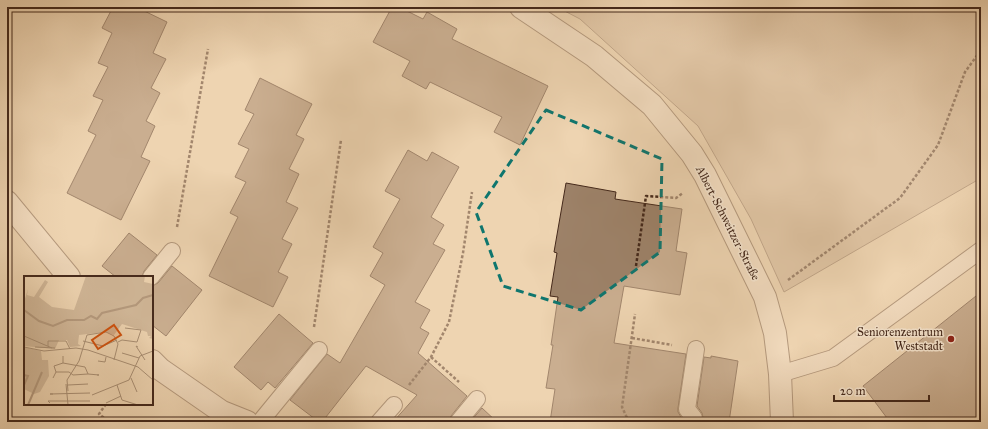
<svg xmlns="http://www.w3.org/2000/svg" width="988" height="429" font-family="'IM FELL Great Primer',serif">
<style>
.green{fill:#d1b798;stroke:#8b705a}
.building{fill:#9d8269;stroke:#45291b}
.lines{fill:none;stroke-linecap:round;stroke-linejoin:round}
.lane-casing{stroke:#6f5440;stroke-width:18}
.street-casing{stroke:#6f5440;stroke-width:24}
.path{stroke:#45291b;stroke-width:2.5;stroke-dasharray:3 2;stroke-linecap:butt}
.lane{stroke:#f4e3cc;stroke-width:16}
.street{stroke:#f4e3cc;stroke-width:22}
.marked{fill:none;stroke:#0f766e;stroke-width:3;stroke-dasharray:8 5;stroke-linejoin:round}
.poi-dot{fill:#8f2418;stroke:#f4e3cc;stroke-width:1.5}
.labels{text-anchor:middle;stroke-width:3;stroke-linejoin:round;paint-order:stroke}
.street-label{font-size:12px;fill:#45291b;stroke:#f4e3cc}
.poi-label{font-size:12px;fill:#45291b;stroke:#f4e3cc;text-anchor:end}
.inset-river{fill:none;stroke:#b59a7e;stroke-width:2}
.inset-road{fill:none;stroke:#aa9075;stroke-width:1}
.view{fill:#d0520e;fill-opacity:0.15;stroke:#d0520e;stroke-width:2}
.inset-edge{fill:none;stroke:#45291b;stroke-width:2}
</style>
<rect width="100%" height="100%" fill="#eed4b1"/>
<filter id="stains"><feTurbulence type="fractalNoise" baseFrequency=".005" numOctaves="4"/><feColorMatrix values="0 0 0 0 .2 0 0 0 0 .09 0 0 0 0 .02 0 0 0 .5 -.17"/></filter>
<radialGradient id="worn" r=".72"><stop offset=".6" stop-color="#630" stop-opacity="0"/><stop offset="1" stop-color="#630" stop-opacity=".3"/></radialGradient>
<path class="green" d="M557,7H981V178L784,292L751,219L698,126L580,19Z"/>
<path class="building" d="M113,7H136L167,22L153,53L166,59L151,88L160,93L146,121L155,126L141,157L150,161L121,220L67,193L96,135L88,131L103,100L93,96L108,67L98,63L112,33L102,28Z
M392,7H399L423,19L427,12L457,29L452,39L548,86L520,145L494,132L502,117L430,82L426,89L402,76L410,61L373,42Z
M260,78L312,104L296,135L304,139L289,169L299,174L286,202L298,208L282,239L292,244L278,272L288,277L273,307L209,276L238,217L230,213L246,182L235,177L249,149L238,144L254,114L245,110Z
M408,150L427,161L432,152L459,167L431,217L444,225L433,244L445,250L415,302L430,310L420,328L429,333L418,353L467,396L451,416L449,422H393L417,395L366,366L322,422H319L290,400L327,354L340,363L385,285L370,276L383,253L373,247L400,199L385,191Z
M566,183L616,192L615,199L682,209L676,251L687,253L680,295L624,286L614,343L686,354L678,408V412L684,422H550L555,389L546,388L553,345H551L558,297L550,296L557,253L554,252Z
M129,233L157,255L144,271L142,277H116L102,266Z
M172,266L202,290L166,336L152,325V286L158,283Z
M981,292V422H890L863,386Z
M279,314L313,343L275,388L268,382L261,390L234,367Z
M711,356L738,361L729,422H704L702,413L697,406L704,357L711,358Z
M482,408L497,422H470Z"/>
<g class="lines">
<g class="lane-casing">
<path id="lane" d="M151,277L172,251
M780,374L833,358L981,250
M260,422L319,350
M379,422L394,405
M458,422L477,399
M694,422V418L687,409L696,349"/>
</g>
<g class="street-casing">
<path id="street" d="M521,7L594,56L652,105L692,154L705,175L765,297L775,333L780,374L782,422
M7,202L69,277
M152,361L160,369L222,412L247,422"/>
</g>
<path class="path" d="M177,227L208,49
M636,266L646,196L676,198L683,193
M788,280L900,198L938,145L965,72L981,50
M314,327L341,140
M632,338L672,345
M431,357L459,382
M409,385L431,357L449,322L463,253L472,192
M106,404L99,414L110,422
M629,422L622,407L635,314"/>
<use href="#lane" class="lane"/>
<use href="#street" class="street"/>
</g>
<path d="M0 0H988V429H0ZM546,110L662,159L660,252L581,310L503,286L476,212Z" fill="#eed4b1" fill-opacity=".55" fill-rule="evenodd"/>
<path class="marked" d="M546,110L662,159L660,252L581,310L503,286L476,212Z"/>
<circle class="poi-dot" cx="951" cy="339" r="4"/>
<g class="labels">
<g class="street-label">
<text transform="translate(728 223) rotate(63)" y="4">Albert-Schweitzer-Straße</text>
</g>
<g class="poi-label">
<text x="943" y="336">Seniorenzentrum<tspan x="943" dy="14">Weststadt</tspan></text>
</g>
</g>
<g transform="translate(24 276)">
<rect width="129" height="129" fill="#eed4b1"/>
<path d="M62,0H121L120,6L129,8V63L125,62L127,60H124L123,56L98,48L90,59L81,56L55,59L54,68L57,70L46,71L43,64H35L31,73L0,70V26L4,13L3,19L10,21L21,4L24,6L15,21L28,31L50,34ZM0,71L17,75L18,84H24L25,100L16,116L10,118L0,113Z" fill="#d1b798"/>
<path class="inset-river" d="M0,34L15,45L29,50L43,44H60L67,40L73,43L78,37L112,29L119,22L129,19M0,99L4,100L0,109M4,129L18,96"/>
<path class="inset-road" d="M0,60L28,72M59,65L79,70L93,64M94,66L98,64L113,66L117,54L101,52M24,70V65H42L46,73M0,71L20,75L52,72L64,74L114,91L129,104M11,71L31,72M114,71L112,70L121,84M98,77L115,82M74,85L81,86L82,81M32,96H45L49,99L64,98L61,91L39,87V80M64,98L75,99H73M29,102L32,96L30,90L39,87M107,102L113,116M42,108L44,129M44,109L64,108M93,109L98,124L114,129M44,115L43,104L55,85L63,59L82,56L90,60L94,68L90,84M29,118H26L66,117M68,119L105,104L116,80L129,75M26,127L24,125H66M82,127L97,120"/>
<path class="view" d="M90,49L97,59L74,73L68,64Z"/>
<rect width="129" height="129" class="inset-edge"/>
</g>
<rect width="988" height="429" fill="none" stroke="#eed4b1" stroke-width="24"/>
<rect x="8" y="8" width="972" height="413" fill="none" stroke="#45291b" stroke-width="2"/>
<rect x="12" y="12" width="964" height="405" fill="none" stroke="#45291b"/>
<path d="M834 395v6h95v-6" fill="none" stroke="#45291b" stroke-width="2"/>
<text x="840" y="395" font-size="12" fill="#45291b" stroke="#f4e3cc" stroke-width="3" paint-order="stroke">20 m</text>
<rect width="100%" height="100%" filter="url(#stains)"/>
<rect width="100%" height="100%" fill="url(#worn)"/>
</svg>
